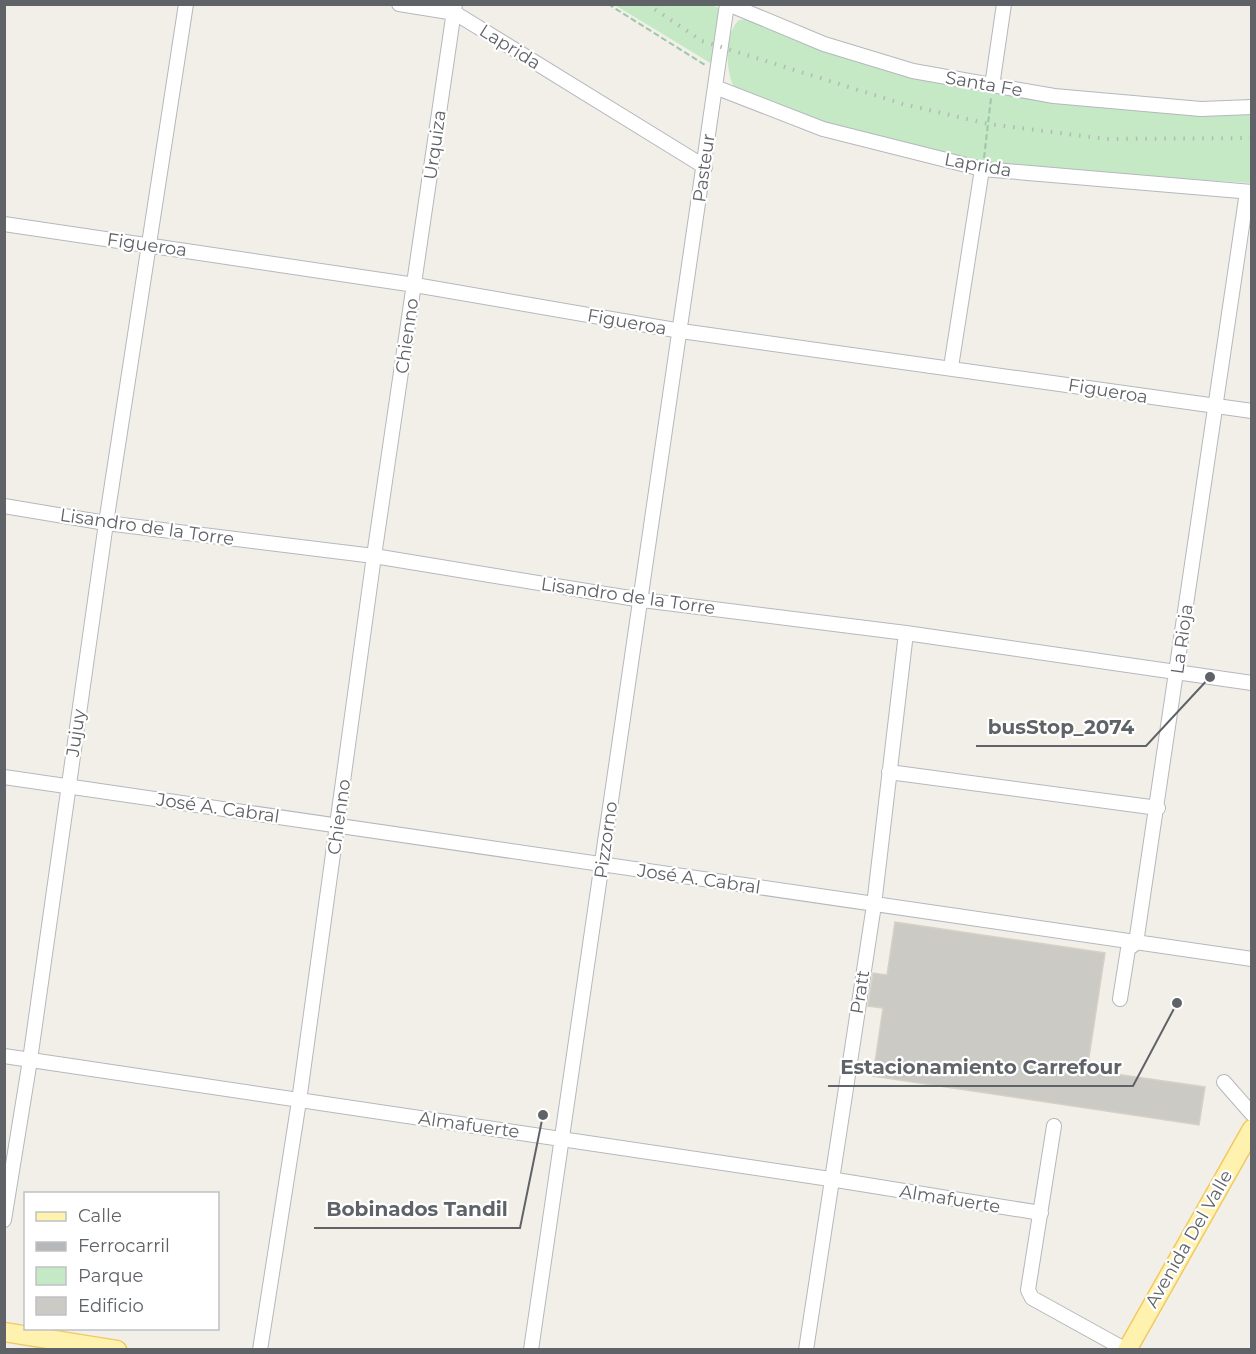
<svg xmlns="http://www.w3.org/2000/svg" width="1256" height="1354" font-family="Montserrat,sans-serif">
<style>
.green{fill:#c5e8c5}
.building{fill:#cccac5;stroke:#d6d1c6;stroke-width:1.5}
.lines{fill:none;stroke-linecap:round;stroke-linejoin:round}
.minor-casing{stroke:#b5b8bc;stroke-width:16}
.major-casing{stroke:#f2c960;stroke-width:21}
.path{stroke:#9cc7a9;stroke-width:2;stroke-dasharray:6 3;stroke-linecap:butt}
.minor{stroke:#fff;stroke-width:14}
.major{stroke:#fff2af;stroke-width:18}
.rail{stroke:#b6b7b8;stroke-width:4;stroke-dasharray:1.5 8;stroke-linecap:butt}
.labels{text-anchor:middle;stroke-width:4.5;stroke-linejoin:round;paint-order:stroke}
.street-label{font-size:18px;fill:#5f6368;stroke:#fff}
.leader{fill:none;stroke:#5f6368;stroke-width:2}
.callout-dot{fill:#5f6368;stroke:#fff;stroke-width:2}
.callout-label{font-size:20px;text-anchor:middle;font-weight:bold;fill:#5f6368;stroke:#fff;stroke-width:4.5;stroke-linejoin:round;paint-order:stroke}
</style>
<rect width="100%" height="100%" fill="#f1efe8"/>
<path class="green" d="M615,5H711L721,9L712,64Z
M747,19L787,36L906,76L1004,95L1204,112H1251V183L999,167L826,124L735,89C725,72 724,34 739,20Z"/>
<path class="building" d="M895,922L1105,953L1087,1070L1205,1087L1199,1125L873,1076L883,1008L868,1006L873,973L887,975Z"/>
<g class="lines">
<g class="minor-casing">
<path id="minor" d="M399,4L455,13L705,167
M728,4L824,44L913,71L1054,96L1201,109L1252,107
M992,86L1004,4
M715,87L823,129L982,169L1252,192
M4,224L415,285L681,331L1252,411
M951,367L982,169
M4,506L106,523L374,556L642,600L906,633L1252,683
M889,772L1158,808
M4,777L1252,959
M1120,999L1128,949L1136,943L1247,192
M4,1056L830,1179L1041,1213
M1224,1082L1252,1114
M1054,1126L1028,1290L1032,1298L1126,1350
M4,1220L30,1060L106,523L186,4
M260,1350L299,1101L374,556L455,4
M531,1350L727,4
M806,1350L874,905L906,633"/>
</g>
<g class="major-casing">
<path id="major" d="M4,1332L117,1350
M1127,1350L1252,1129"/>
</g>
<path class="path" d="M608,4L705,65
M984,158L991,98"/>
<use href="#minor" class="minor"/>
<use href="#major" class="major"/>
<path class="rail" d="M647,4L702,41L903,104L989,124L1107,139L1252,138"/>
</g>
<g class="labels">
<g class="street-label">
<text transform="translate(510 47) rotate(32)" y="6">Laprida</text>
<text transform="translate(984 84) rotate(10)" y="6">Santa Fe</text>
<text transform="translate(435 145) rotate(-82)" y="6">Urquiza</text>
<text transform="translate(978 165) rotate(10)" y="6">Laprida</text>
<text transform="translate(704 168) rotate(-82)" y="6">Pasteur</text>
<text transform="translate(147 245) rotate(8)" y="6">Figueroa</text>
<text transform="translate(627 322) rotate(10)" y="6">Figueroa</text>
<text transform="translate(407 336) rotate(-82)" y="6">Chienno</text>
<text transform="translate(1108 391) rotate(9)" y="6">Figueroa</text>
<text transform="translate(147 527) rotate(8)" y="6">Lisandro de la Torre</text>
<text transform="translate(628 596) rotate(8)" y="6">Lisandro de la Torre</text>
<text transform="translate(1182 639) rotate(-82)" y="6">La Rioja</text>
<text transform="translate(76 733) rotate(-82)" y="6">Jujuy</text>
<text transform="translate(218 808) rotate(8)" y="6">José A. Cabral</text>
<text transform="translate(339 817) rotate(-82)" y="6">Chienno</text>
<text transform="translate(606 840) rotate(-82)" y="6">Pizzorno</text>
<text transform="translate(699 879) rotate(8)" y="6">José A. Cabral</text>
<text transform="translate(860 992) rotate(-81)" y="6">Pratt</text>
<text transform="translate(469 1125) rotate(8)" y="6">Almafuerte</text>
<text transform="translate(950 1199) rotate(9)" y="6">Almafuerte</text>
<text transform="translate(1189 1239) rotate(-60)" y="6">Avenida Del Valle</text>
</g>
</g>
<path class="leader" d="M1210 677L1146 746H976M1177 1003L1133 1086H828M543 1115L520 1228H314"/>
<g class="callout-dot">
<circle cx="1210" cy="677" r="6"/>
<circle cx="1177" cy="1003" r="6"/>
<circle cx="543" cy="1115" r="6"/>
</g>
<g class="callout-label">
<text x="1061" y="734">busStop_2074</text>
<text x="981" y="1074">Estacionamiento Carrefour</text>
<text x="417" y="1216">Bobinados Tandil</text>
</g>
<rect width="1256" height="1354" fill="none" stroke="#5f6368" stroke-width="12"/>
<rect x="24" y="1192" width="195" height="138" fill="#ffffff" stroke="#bfc1c3" stroke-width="1.5"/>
<rect x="36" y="1212" width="30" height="9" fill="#fff2af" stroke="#bfc1c3" stroke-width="1.5"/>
<text x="78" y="1222" font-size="18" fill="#5f6368">Calle</text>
<rect x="36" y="1242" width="30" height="9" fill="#b6b7b8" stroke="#bfc1c3" stroke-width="1.5"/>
<text x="78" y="1252" font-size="18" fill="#5f6368">Ferrocarril</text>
<rect x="36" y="1267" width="30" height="18" fill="#c5e8c5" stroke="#bfc1c3" stroke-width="1.5"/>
<text x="78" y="1282" font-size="18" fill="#5f6368">Parque</text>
<rect x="36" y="1297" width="30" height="18" fill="#cccac5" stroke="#bfc1c3" stroke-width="1.5"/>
<text x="78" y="1312" font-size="18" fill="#5f6368">Edificio</text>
</svg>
